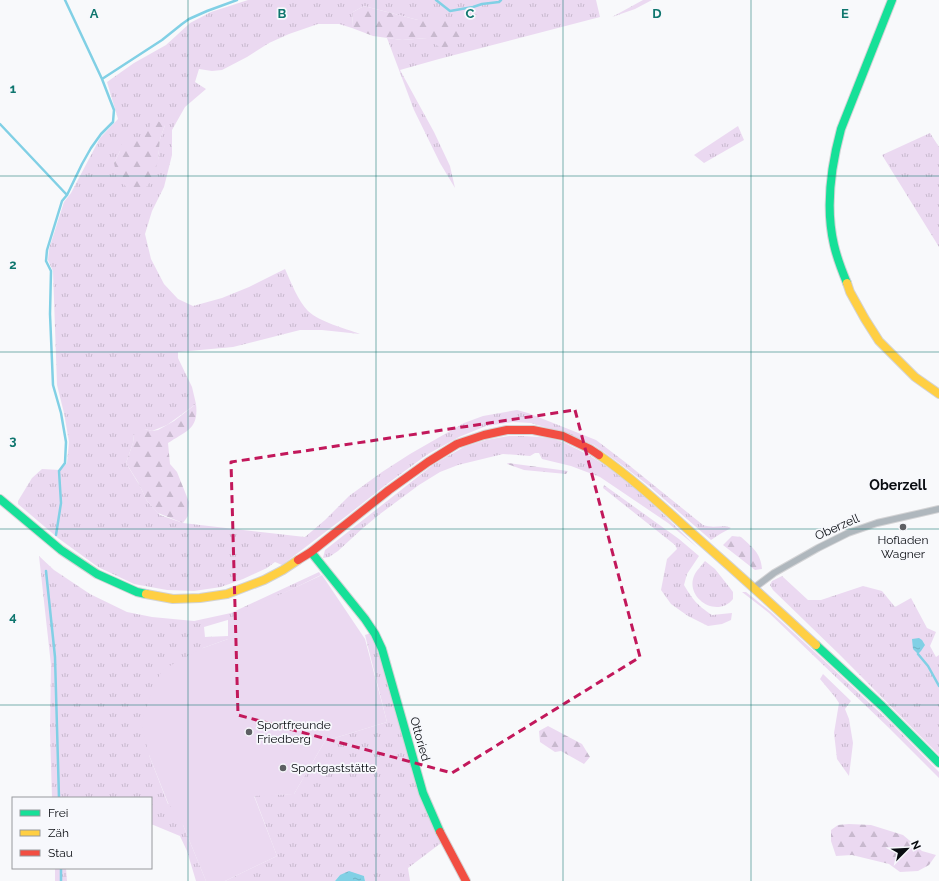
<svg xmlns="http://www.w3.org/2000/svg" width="939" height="881" font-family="Raleway,sans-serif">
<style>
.grass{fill:url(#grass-tufts);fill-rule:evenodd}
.forest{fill:url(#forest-firs)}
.pitch{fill:#ebd9f1}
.water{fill:url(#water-ripples)}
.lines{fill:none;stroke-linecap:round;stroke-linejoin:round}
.stream{stroke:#81d0e5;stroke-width:2.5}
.street-casing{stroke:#d3d3d5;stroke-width:8}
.fast-casing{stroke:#d3d3d5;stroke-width:10}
.slow-casing{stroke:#d3d3d5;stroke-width:10}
.jam-casing{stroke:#d3d3d5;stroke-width:10}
.street{stroke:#afb7bd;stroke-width:6}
.fast{stroke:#16e098;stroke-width:8}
.slow{stroke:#ffcf43;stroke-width:8}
.jam{stroke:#f24e42;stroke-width:8}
.marked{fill:none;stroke:#c2185b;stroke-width:3;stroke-dasharray:8 5;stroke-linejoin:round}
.grid{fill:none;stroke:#0f766e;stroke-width:1;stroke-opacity:0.55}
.poi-dot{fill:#5d5f63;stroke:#f7f8fc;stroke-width:1.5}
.labels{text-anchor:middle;stroke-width:3.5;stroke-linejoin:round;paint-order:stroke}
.street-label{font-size:12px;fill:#090c11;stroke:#f7f8fc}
.poi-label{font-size:12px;fill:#090c11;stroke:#f7f8fc;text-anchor:start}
.quarter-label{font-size:14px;font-weight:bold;fill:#090c11;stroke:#f7f8fc}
.grid-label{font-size:13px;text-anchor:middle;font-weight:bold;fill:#0f766e;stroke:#f7f8fc;stroke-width:3.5;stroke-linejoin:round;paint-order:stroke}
</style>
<defs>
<pattern id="grass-tufts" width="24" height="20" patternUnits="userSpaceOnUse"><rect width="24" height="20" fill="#ebd9f1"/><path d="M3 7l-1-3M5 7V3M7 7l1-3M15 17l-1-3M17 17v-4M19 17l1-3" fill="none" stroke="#c8b9ce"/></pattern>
<pattern id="forest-firs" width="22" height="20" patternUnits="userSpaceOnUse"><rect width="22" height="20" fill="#ebd9f1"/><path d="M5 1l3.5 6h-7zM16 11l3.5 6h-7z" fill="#c8b9ce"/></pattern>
<pattern id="water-ripples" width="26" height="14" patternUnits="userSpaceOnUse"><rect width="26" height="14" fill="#81d0e5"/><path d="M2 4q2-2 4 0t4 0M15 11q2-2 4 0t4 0" fill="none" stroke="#6eb1c3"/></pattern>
</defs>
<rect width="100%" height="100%" fill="#f8f9fb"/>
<path class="grass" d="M248,0H596L600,17L439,59L400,70L434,132L450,166L455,188L440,163L414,110L387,38L402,40L427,38L453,20H418L364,6L353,12L352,28L339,24H318L289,34L269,43L247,57L222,70L212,71L199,69L195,82L206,89L185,107L172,130V155L164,187L152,211L145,234L151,259L164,284L178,299L193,306L222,298L249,287L285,269C291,282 298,301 308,311C320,322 344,328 360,334L322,330H300L233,347L178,352V358L192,387L196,404L167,425L152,431L145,429L134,435L133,443L126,463L140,486L147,501L160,515L183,523L305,537L325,520L349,496L382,472L410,454L464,423L483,416L517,410L528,413L596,440L625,462L703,525C714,529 722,524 731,528L720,534L711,540L649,486L622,465L594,445L565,433L531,423L513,422L486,426L459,437L428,454L387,484L349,514L282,565L275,562L267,568L243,579L221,587L194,591L167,590L134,584L98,567L58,538L18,504V501L32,478L42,469L60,470L67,463L69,442L64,413L57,385L53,271L48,260L49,249L64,202L71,193L100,138L118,119L107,82L134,63L166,45L190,23L211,12ZM165,125L160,139L158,160L114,163L120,151L135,137H144Z
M643,0H652L635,9L612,17Z
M738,126L744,140L704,163L694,155Z
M930,133L939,147V247L882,155Z
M509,436C525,436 545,436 560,441C566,443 572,447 577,449C624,472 661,513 698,548L668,523L600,477L571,466L542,459L539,453H535L530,456L503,454L458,465L440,472L419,485L380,514L363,528L338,551L329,557L323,558L325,550L434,464L464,447L486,440Z
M604,485L679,539L699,556L687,574L684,585C693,600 697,605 712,615L732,613L731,620L722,624L708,626L688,616L671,604L661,590L667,559L677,549L675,545L603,488Z
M39,556L54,570L90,594L127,612L152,617L194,621L231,613L319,572L321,575L231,619L204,627L205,637L228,636V639L203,648L149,755L168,804L202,792L182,818L183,825L206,881H196L187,851L180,836L151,824V798H52L50,731L51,665Z
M705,561L715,569L730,588L733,592V599C717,619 685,598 694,576C696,571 702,565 705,561Z
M782,576L808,600H821L863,586L882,591L895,607L911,598L927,628L936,632L930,646L936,657L939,655V755L841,656L773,590L770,585L772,581Z
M742,592H746L771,612L830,666L891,723L939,772V778L888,727L769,613Z
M371,633L382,658L412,765L441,843L408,868L410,881H365L364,876L340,875L335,881H225L277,856L254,795L294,794L325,741L387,722L365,635Z
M823,674L851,701L845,709L849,719L853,743L849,776L837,759L834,733L839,703L835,697L820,679Z
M55,868H66L67,881H55Z"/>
<path class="forest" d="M364,6L418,20H453L467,39L442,49L427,38L402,40L373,36L352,28L353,12Z
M154,119L165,125L160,139L158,160L153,178L144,190L128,189L117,176L114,163L120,151L123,137H144Z
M196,404C199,429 186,431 168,443L170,464L177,472L189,502L188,516L183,523L158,513L147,501L138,482L126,463L133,443L134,435L137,430L145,429L152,431L158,430L174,421Z
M508,463L568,471L566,474L524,470L507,464Z
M732,536L741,537C752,547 761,553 762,569L755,570L723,545Z
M548,726L582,744L590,757L584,764L561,751L555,752L540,742L539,731Z
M849,824L871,825L903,835L922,851L936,855L929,865L918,871L900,872L889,864L852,855L836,856L831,841V830L838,825Z"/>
<path class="pitch" d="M322,575L365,639L387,722L325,741L294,794L254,796L277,856L225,881H206L183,825L168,803L149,755L141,722L152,692L162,670L203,648L228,639V619Z"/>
<path class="water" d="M919,638L922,640L925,645L921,651L918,654L913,649L912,639Z
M349,871L364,876L365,881H335L340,875Z"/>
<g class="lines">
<path class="stream" d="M65,0L102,79
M436,0L450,11L473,7L482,4L499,2L501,0
M0,124L67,195
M56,535L61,503L59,471L65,463L66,442L61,413L53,385L50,314L51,271L46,261L47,250L62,201L67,195L82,164L91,148L101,134L113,122L114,110L102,79L162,40L182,24L189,19L207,11L237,0
M46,571L55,657L59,798
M918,654L928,666L939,686
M61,868V881"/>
<g class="street-casing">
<path id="street" d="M754,588L774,573L818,548L848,533L877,523L939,509"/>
</g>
<g class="fast-casing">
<path id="fast" d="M847,283C842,271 837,258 834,245C825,207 831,166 841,129L892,0
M0,499L61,550L97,574L137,592L146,594
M311,552L365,619L375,634L382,649L423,793L440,832
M816,645L882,706L939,763"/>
</g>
<g class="slow-casing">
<path id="slow" d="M847,283L850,292L865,319L879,341L915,377L939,394
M599,455C632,478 662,506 692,533C734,570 775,607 816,645
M146,594L173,599L200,598L227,594L264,580L283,570L298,560"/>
</g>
<g class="jam-casing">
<path id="jam" d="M298,560L311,552L389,490L428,462L457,444L484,435L507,430H533L563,436L590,449L599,455
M440,832L466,881"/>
</g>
<use href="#street" class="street"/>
<use href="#fast" class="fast"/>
<use href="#slow" class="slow"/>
<use href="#jam" class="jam"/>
</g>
<path class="marked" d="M575,410L640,657L452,773L238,715L231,462Z"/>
<path class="grid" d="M188,0V881M376,0V881M563,0V881M751,0V881M0,176H939M0,352H939M0,529H939M0,705H939"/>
<g class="poi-dot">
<circle cx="903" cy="527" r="4"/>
<circle cx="249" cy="732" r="4"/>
<circle cx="283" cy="768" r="4"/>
</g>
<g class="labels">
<g class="street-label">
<text transform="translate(837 527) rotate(-24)" y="4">Oberzell</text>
<text transform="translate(420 739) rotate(74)" y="4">Ottoried</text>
</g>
<g class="poi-label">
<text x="903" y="544" text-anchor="middle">Hofladen<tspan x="903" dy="14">Wagner</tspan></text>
<text x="257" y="729">Sportfreunde<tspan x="257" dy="14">Friedberg</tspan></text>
<text x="291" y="772">Sportgaststätte</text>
</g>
<g class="quarter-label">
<text x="898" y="490">Oberzell</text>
</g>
</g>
<g class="grid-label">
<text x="94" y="18">A</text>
<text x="282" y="18">B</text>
<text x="470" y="18">C</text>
<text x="657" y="18">D</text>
<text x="845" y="18">E</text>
<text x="13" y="93">1</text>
<text x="13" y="269">2</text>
<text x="13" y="445">3</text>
<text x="13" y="621">4</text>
</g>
<rect x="12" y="797" width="140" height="72" fill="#f7f8fc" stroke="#989a9e"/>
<rect x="20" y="810" width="20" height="6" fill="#16e098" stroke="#989a9e"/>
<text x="48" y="817" font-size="12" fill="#090c11">Frei</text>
<rect x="20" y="830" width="20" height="6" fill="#ffcf43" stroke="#989a9e"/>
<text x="48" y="837" font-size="12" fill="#090c11">Zäh</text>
<rect x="20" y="850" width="20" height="6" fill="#f24e42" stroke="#989a9e"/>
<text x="48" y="857" font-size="12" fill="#090c11">Stau</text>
<g transform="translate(907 849) rotate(66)" stroke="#f7f8fc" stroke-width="3" paint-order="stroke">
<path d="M0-3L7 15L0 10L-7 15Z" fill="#090c11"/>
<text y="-6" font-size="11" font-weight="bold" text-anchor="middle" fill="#090c11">N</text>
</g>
</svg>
